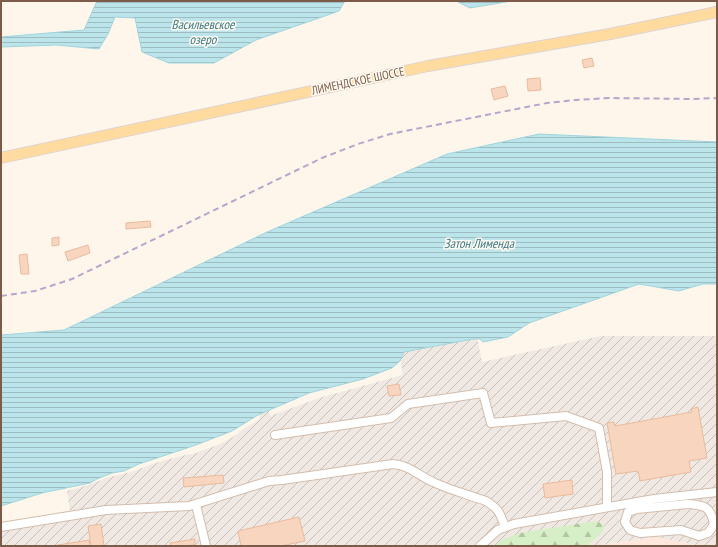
<svg xmlns="http://www.w3.org/2000/svg" width="718" height="547" font-family="'PT Sans Narrow',sans-serif">
<style>
.commercial{fill:#ffe7dd}
.industrial{fill:url(#industrial-furrows)}
.forest{fill:url(#forest-firs)}
.water{fill:url(#water-rules);stroke:#a0d5de}
.building{fill:#f7d5be;stroke:#ebba9d}
.lines{fill:none;stroke-linecap:round;stroke-linejoin:round}
.minor-casing{stroke:#d3bdad;stroke-width:10}
.major-casing{stroke:#ddd4d0;stroke-width:12}
.minor{stroke:#fff;stroke-width:8}
.major{stroke:#ffdba0;stroke-width:10}
.rail{stroke:#b9a5cb;stroke-width:2;stroke-dasharray:6 4;stroke-linecap:butt}
.labels{text-anchor:middle;stroke-width:3;stroke-linejoin:round;paint-order:stroke}
.street-label{font-size:12px;fill:#7d5b49;stroke:#fffaf2}
.water-label{font-size:13px;font-style:italic;fill:#3a7883;stroke:#fffaf2}
</style>
<defs>
<pattern id="industrial-furrows" width="10" height="10" patternUnits="userSpaceOnUse"><rect width="10" height="10" fill="#f0e9e3"/><path d="M-1 1l2-2M0 10L10 0M9 11l2-2" fill="none" stroke="#c8c0ba"/></pattern>
<pattern id="forest-firs" width="22" height="20" patternUnits="userSpaceOnUse"><rect width="22" height="20" fill="#d6efc6"/><path d="M5 1l3.5 6h-7zM16 11l3.5 6h-7z" fill="#b3c5a3"/></pattern>
<pattern id="water-rules" width="6" height="5" patternUnits="userSpaceOnUse"><rect width="6" height="5" fill="#bbe5eb"/><path d="M0 2.5h6" fill="none" stroke="#9dbdc0"/></pattern>
</defs>
<rect width="100%" height="100%" fill="#fef6ea"/>
<path class="commercial" d="M655,537L702,546H596Z"/>
<path class="industrial" d="M476,332L482,362L601,336H717V546H702L655,537L596,546H1V524L70,511L67,491L88,485L109,477L132,472L152,464L181,456L196,453L220,444L233,437L245,428L260,419L255,398L265,395L270,416L319,398L403,375L398,347Z"/>
<path class="forest" d="M597,521L605,526L600,535L586,546H494L501,540L520,533Z"/>
<path class="water" d="M97,1H345L339,11L256,40L214,63H169L142,52L135,18L115,17L108,34L99,49L56,45L1,47V37L84,30Z
M456,1H512L470,8Z
M539,134L717,142V284H703L679,291L639,284L529,323L508,337L483,342L480,339H473L404,352L400,361L392,368L363,379L309,393L258,415L232,431L196,445L139,464L124,471L112,473L97,479L90,483L42,493L1,506V335L64,330L267,232L447,154Z"/>
<path class="building" d="M592,58L594,66L584,68L582,60Z
M540,78L541,90L528,91L527,79Z
M505,86L508,96L494,100L491,89Z
M150,221L151,227L126,229V223Z
M59,237V245L52,246V238Z
M88,245L90,253L68,261L65,252Z
M27,254L29,274H21L19,255Z
M399,384L401,395L389,396L387,386Z
M698,407L707,458L689,461L691,472L640,481L638,471L616,474L607,423L614,422L615,426L692,412L691,409Z
M223,475L224,483L184,487L183,478Z
M572,480L573,494L545,498L543,484Z
M299,517L305,541L281,546H241L238,531Z
M101,524L104,546H91L88,526Z
M195,539V545L171,546L170,543Z
M89,540L90,546H52Z"/>
<g class="lines">
<g class="minor-casing">
<path id="minor" d="M275,435L391,418L408,404L483,393L491,423L566,416L599,428L607,472V507
M687,504C704,505 711,506 714,525L708,533L699,536L681,530L640,533L630,530L625,522L628,512L637,509Z
M196,505L206,546
M1,527L106,510L189,506L269,481L282,480L393,464C409,465 419,476 433,482C450,490 469,495 486,501C499,509 500,513 505,527
M480,546L498,530L514,524L654,499L717,492"/>
</g>
<g class="major-casing">
<path id="major" d="M1,158L428,66L610,34L717,12"/>
</g>
<use href="#minor" class="minor"/>
<use href="#major" class="major"/>
<path class="rail" d="M1,296L35,291L72,279L322,158L358,144L390,134L547,103L575,100L609,98L692,99L717,98"/>
</g>
<g class="labels">
<g class="street-label">
<text transform="translate(358 81) rotate(-12)" y="4">ЛИМЕНДСКОЕ ШОССЕ</text>
</g>
<g class="water-label">
<text x="203" y="29">Васильевское<tspan x="203" dy="15">озеро</tspan></text>
<text x="479" y="248">Затон Лименда</text>
</g>
</g>
<rect width="718" height="547" fill="none" stroke="#7d5b49" stroke-width="4"/>
</svg>
